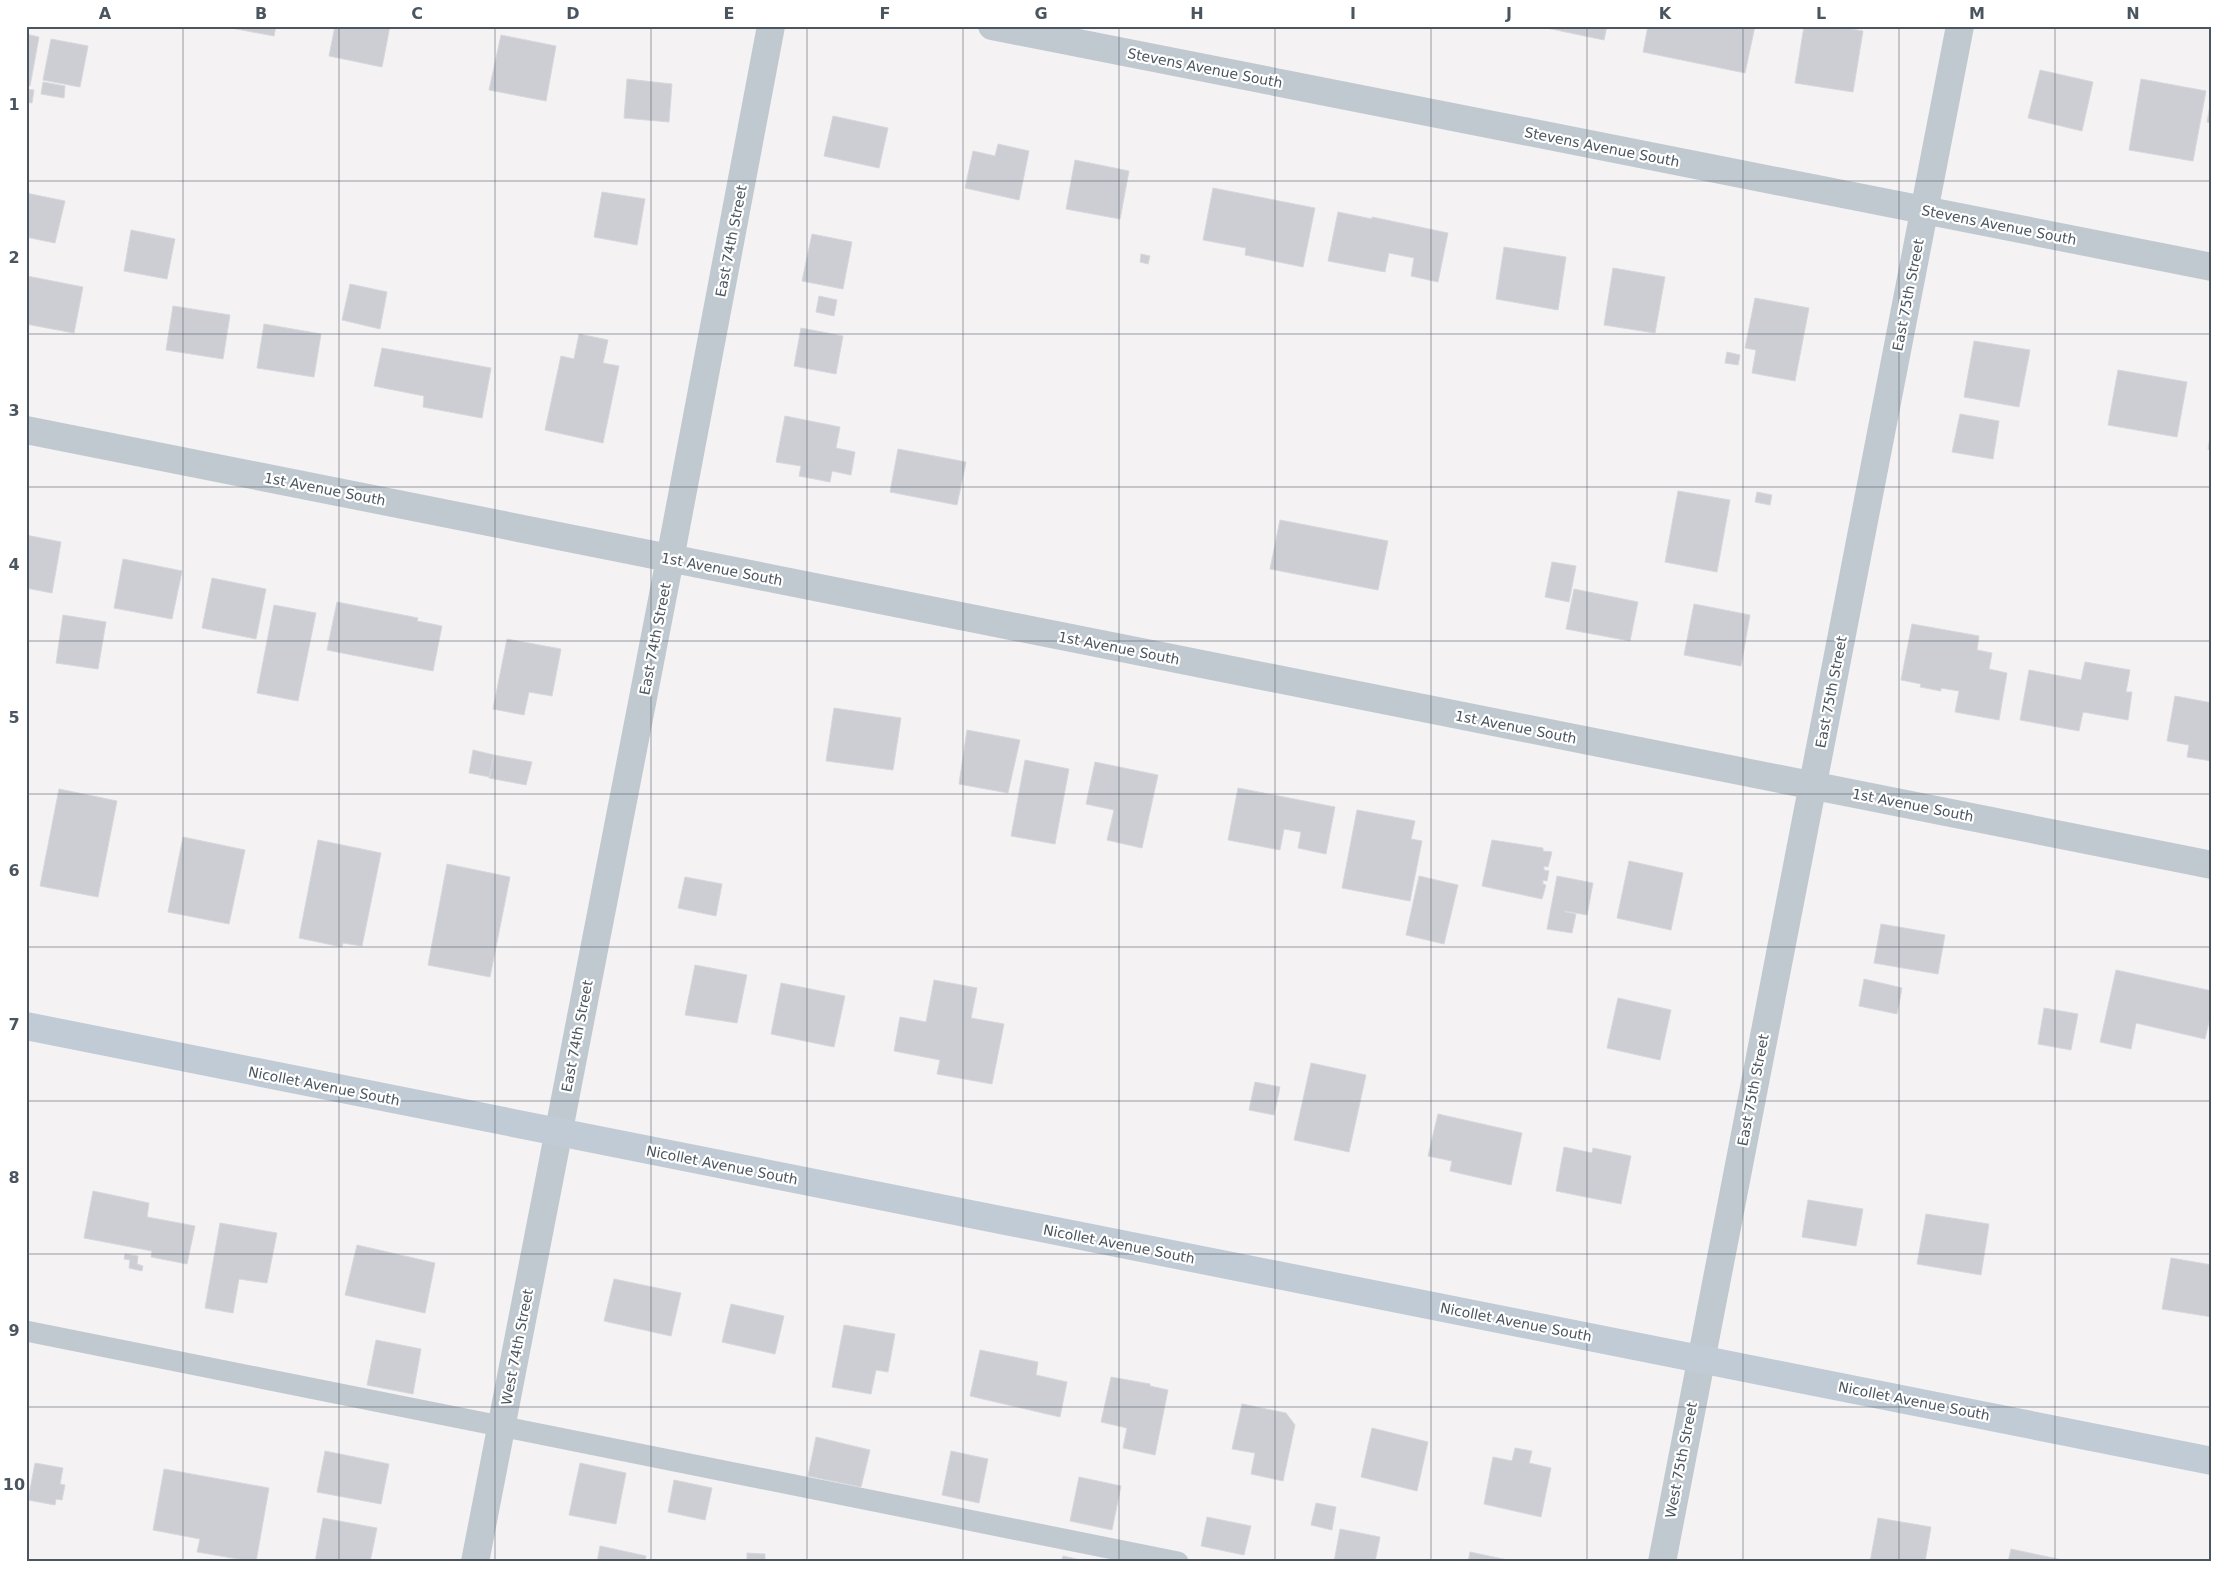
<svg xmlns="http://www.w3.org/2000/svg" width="2238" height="1588" font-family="'DejaVu Sans',sans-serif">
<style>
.building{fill:#ccced4;stroke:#d7d8dd}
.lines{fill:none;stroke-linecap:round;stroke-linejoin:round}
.service{stroke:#c1c9d0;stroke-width:21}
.minor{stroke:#c1c9d0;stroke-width:28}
.secondary{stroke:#c1cbd5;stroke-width:28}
.grid{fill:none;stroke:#4a555f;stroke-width:1;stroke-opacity:0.55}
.labels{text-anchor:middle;stroke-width:4.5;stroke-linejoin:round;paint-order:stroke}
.street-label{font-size:14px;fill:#4a555f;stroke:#fff}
.neatline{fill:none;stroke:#4a555f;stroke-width:2}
.grid-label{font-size:16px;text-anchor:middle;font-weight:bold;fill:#4a555f}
</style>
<rect width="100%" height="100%" fill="#f4f2f2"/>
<path class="building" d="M220,26H276L274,36Z
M335,26H390L382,67L329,56Z
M1537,26H1607L1604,40Z
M1648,26H1755L1745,73L1643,52Z
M1804,26H1836L1863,31L1853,92L1795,83Z
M26,34L39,37L30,86H26Z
M501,35L556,46L546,101L489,90Z
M51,39L88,46L80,87L43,80Z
M2040,70L2093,82L2082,131L2028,118Z
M627,79L672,84L669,122L624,118Z
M2141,79L2206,91L2193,161L2129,150Z
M43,82L65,86L64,98L41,94Z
M26,89L34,90L32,103L26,102Z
M2212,95V123L2207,122Z
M833,116L888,128L879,168L824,156Z
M998,144L1029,151L1019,200L965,188L973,151L995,156Z
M1075,160L1129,171L1120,219L1066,209Z
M1213,188L1315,208L1303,267L1245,255L1246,248L1203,240Z
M602,192L645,199L637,245L594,237Z
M26,193L65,201L55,243L26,237Z
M1338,212L1372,219V217L1448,233L1438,282L1411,276L1414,258L1389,253L1385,272L1328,261Z
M131,230L175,239L167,279L124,271Z
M812,234L852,242L843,289L802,281Z
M1504,247L1566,257L1558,310L1496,299Z
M1141,254L1150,256L1148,264L1140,262Z
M1613,268L1665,277L1655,333L1604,325Z
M27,276L83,287L74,333L26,324Z
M350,284L387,292L380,329L342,320Z
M819,296L837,300L834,316L816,312Z
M1755,298L1809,308L1795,381L1752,373L1756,350L1745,348Z
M173,306L230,315L223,359L166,350Z
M264,324L321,334L314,377L257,368Z
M801,328L843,336L836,374L794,366Z
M579,334L608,340L603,363L619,366L603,443L545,430L561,356L574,359Z
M1974,341L2030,350L2019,407L1964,397Z
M382,348L491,368L482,418L423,407L424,396L374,386Z
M1727,352L1740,355L1738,365L1725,363Z
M2118,370L2187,382L2177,437L2108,425Z
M1960,414L1999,421L1993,459L1952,452Z
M785,416L840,427L836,448L855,452L851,475L832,471L830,482L799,476L801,466L776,462Z
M2212,426V450L2208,449Z
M898,449L966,462L957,505L890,492Z
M1678,491L1730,500L1717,572L1665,562Z
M1757,492L1772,495L1770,505L1755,502Z
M1280,520L1388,541L1378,590L1270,569Z
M26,535L61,542L52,593L26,588Z
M123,559L182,571L172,619L114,608Z
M1552,562L1576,566L1569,602L1545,597Z
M212,578L266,589L256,639L202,628Z
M1574,589L1638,602L1630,641L1566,629Z
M337,602L418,618L417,621L442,626L433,671L327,650Z
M1694,604L1750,615L1741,666L1684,655Z
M274,605L316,613L298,701L257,693Z
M63,615L106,622L98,669L56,663Z
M1912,624L1979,636L1977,650L1992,653L1989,669L2007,673L1999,720L1955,712L1959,691L1941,688V691L1920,687L1921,684L1901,680Z
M507,639L561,649L552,696L529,692L524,715L493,709Z
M2085,662L2130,670L2126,692H2132L2128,720L2083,712L2079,731L2020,720L2029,670L2081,680Z
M2175,696L2212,703V761L2187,757L2189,745L2167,741Z
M834,708L901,718L893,770L826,761Z
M967,730L1020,740L1008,793L959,784Z
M473,750L494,755L490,777L469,773Z
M494,755L532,762L526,785L489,778Z
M1025,760L1069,769L1055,844L1011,836Z
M1095,762L1158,775L1142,848L1107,840L1114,810L1086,804Z
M1238,788L1335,807L1326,854L1298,848L1301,832L1284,829L1280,850L1228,840Z
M59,789L117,801L98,897L40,886Z
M1357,810L1415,821L1411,839L1422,841L1410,901L1342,888Z
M183,837L245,850L229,924L168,912Z
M318,840L381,853L362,946L343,943L342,947L299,938Z
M1492,840L1543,848V851L1552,852L1548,867L1544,866V870L1549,871L1547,881L1543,880V884L1546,885L1542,899L1482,886Z
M1629,861L1683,873L1671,930L1617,918Z
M447,864L510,877L490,977L428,965Z
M1419,876L1458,885L1444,944L1406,935Z
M1557,876L1593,883L1587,915L1565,911V912L1576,914L1572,933L1547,929Z
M685,877L722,884L716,916L678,908Z
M1881,924L1945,935L1938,974L1874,963Z
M695,965L747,975L737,1023L685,1015Z
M2116,970L2212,991V1009L2205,1039L2136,1023L2131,1049L2100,1042Z
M1864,979L1902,988L1897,1014L1859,1006Z
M934,980L977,988L971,1018L1004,1024L992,1084L937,1074L940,1060L894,1051L900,1017L926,1022Z
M781,983L845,996L834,1047L771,1034Z
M1618,998L1671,1010L1660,1060L1607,1048Z
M2044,1008L2078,1014L2071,1050L2038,1044Z
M1311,1063L1366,1075L1349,1152L1294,1140Z
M1255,1082L1280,1087L1274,1115L1249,1110Z
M1438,1114L1522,1133L1511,1185L1450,1171L1452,1161L1428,1156Z
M1564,1147L1592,1153L1593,1148L1631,1156L1621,1204L1556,1191Z
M93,1191L149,1203L147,1217L195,1226L187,1264L151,1257L152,1251L84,1238Z
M1808,1200L1863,1209L1856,1246L1802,1237Z
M1926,1214L1989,1224L1981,1275L1917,1264Z
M220,1223L277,1233L267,1283L239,1279L233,1313L205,1308Z
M357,1245L435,1263L425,1313L345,1295Z
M125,1254L138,1256L137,1264L143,1266L142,1271L129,1268L130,1260L124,1259Z
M2171,1258L2212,1265V1317L2162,1309Z
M614,1279L681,1293L671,1336L604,1321Z
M731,1304L784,1316L775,1354L722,1342Z
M844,1325L895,1334L888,1372L876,1370L871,1394L832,1387Z
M376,1340L421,1349L413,1394L367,1385Z
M980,1350L1038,1362L1036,1375L1067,1382L1060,1417L970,1396Z
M1111,1377L1150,1384V1386L1168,1390L1155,1455L1123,1448L1127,1428L1101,1422Z
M1242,1404L1286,1413L1295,1425L1283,1481L1251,1474L1255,1453L1232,1449Z
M1372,1428L1428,1442L1417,1491L1361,1477Z
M816,1437L870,1450L861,1487L808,1476Z
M1515,1448L1532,1451L1529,1463L1551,1468L1541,1517L1484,1504L1493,1457L1512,1461Z
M325,1451L389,1464L381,1504L317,1492Z
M951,1451L988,1459L979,1503L942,1495Z
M35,1463L63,1468L60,1484L65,1485L62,1500L56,1499L55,1505L28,1500Z
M580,1463L626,1473L616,1524L569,1515Z
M164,1469L269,1488L256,1562L197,1552L200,1539L153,1530Z
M1079,1477L1121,1486L1112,1530L1070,1521Z
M674,1480L712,1488L705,1520L668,1512Z
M1316,1503L1336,1507L1332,1530L1311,1525Z
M1207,1517L1251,1526L1244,1555L1201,1546Z
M323,1518L377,1528L370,1562H315Z
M1878,1518L1931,1527L1925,1562H1870Z
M1340,1529L1380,1537L1375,1562H1334Z
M600,1546L646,1556L645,1562H597Z
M2011,1549L2072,1562H2008Z
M1470,1552L1517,1562H1468Z
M747,1553L765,1554V1562H747Z
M1063,1556L1089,1562H1061Z"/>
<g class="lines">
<path class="service" d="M26,1331L1178,1562"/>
<path class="minor" d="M992,26L2212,267
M26,430L2212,865
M475,1562L670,559L771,26
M1662,1562L1960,26"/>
<path class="secondary" d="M26,1026L2212,1461"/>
</g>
<path class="grid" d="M183,26V1562M339,26V1562M495,26V1562M651,26V1562M807,26V1562M963,26V1562M1119,26V1562M1275,26V1562M1431,26V1562M1587,26V1562M1743,26V1562M1899,26V1562M2055,26V1562M26,181H2212M26,334H2212M26,487H2212M26,641H2212M26,794H2212M26,947H2212M26,1101H2212M26,1254H2212M26,1407H2212"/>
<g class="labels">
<g class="street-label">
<text transform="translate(1205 68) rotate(11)" y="5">Stevens Avenue South</text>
<text transform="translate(1602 147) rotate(11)" y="5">Stevens Avenue South</text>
<text transform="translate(1999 225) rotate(11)" y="5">Stevens Avenue South</text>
<text transform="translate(731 241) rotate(-79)" y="5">East 74th Street</text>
<text transform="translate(1908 295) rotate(-79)" y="5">East 75th Street</text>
<text transform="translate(325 489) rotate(11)" y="5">1st Avenue South</text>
<text transform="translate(722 569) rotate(11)" y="5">1st Avenue South</text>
<text transform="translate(655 639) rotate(-79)" y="5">East 74th Street</text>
<text transform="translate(1119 648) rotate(11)" y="5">1st Avenue South</text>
<text transform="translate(1831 692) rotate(-79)" y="5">East 75th Street</text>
<text transform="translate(1516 727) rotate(11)" y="5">1st Avenue South</text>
<text transform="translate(1913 805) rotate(11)" y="5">1st Avenue South</text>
<text transform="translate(577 1036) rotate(-79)" y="5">East 74th Street</text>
<text transform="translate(324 1086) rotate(11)" y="5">Nicollet Avenue South</text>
<text transform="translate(1753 1090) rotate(-79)" y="5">East 75th Street</text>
<text transform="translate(722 1165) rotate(11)" y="5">Nicollet Avenue South</text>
<text transform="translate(1119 1244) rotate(11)" y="5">Nicollet Avenue South</text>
<text transform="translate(1516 1322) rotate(11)" y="5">Nicollet Avenue South</text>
<text transform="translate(517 1347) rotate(-79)" y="5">West 74th Street</text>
<text transform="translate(1914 1401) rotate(11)" y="5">Nicollet Avenue South</text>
<text transform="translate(1681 1460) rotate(-79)" y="5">West 75th Street</text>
</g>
</g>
<rect width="2238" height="1588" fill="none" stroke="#ffffff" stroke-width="55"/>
<rect x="28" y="28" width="2182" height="1532" class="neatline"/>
<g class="grid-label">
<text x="105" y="19">A</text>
<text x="261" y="19">B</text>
<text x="417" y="19">C</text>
<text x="573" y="19">D</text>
<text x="729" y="19">E</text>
<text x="885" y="19">F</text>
<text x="1041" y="19">G</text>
<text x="1197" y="19">H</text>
<text x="1353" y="19">I</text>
<text x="1509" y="19">J</text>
<text x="1665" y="19">K</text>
<text x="1821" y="19">L</text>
<text x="1977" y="19">M</text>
<text x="2133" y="19">N</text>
<text x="14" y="110">1</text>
<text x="14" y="263">2</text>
<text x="14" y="416">3</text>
<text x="14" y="570">4</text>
<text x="14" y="723">5</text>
<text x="14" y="876">6</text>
<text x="14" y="1030">7</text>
<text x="14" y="1183">8</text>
<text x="14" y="1336">9</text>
<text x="14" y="1490">10</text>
</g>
</svg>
